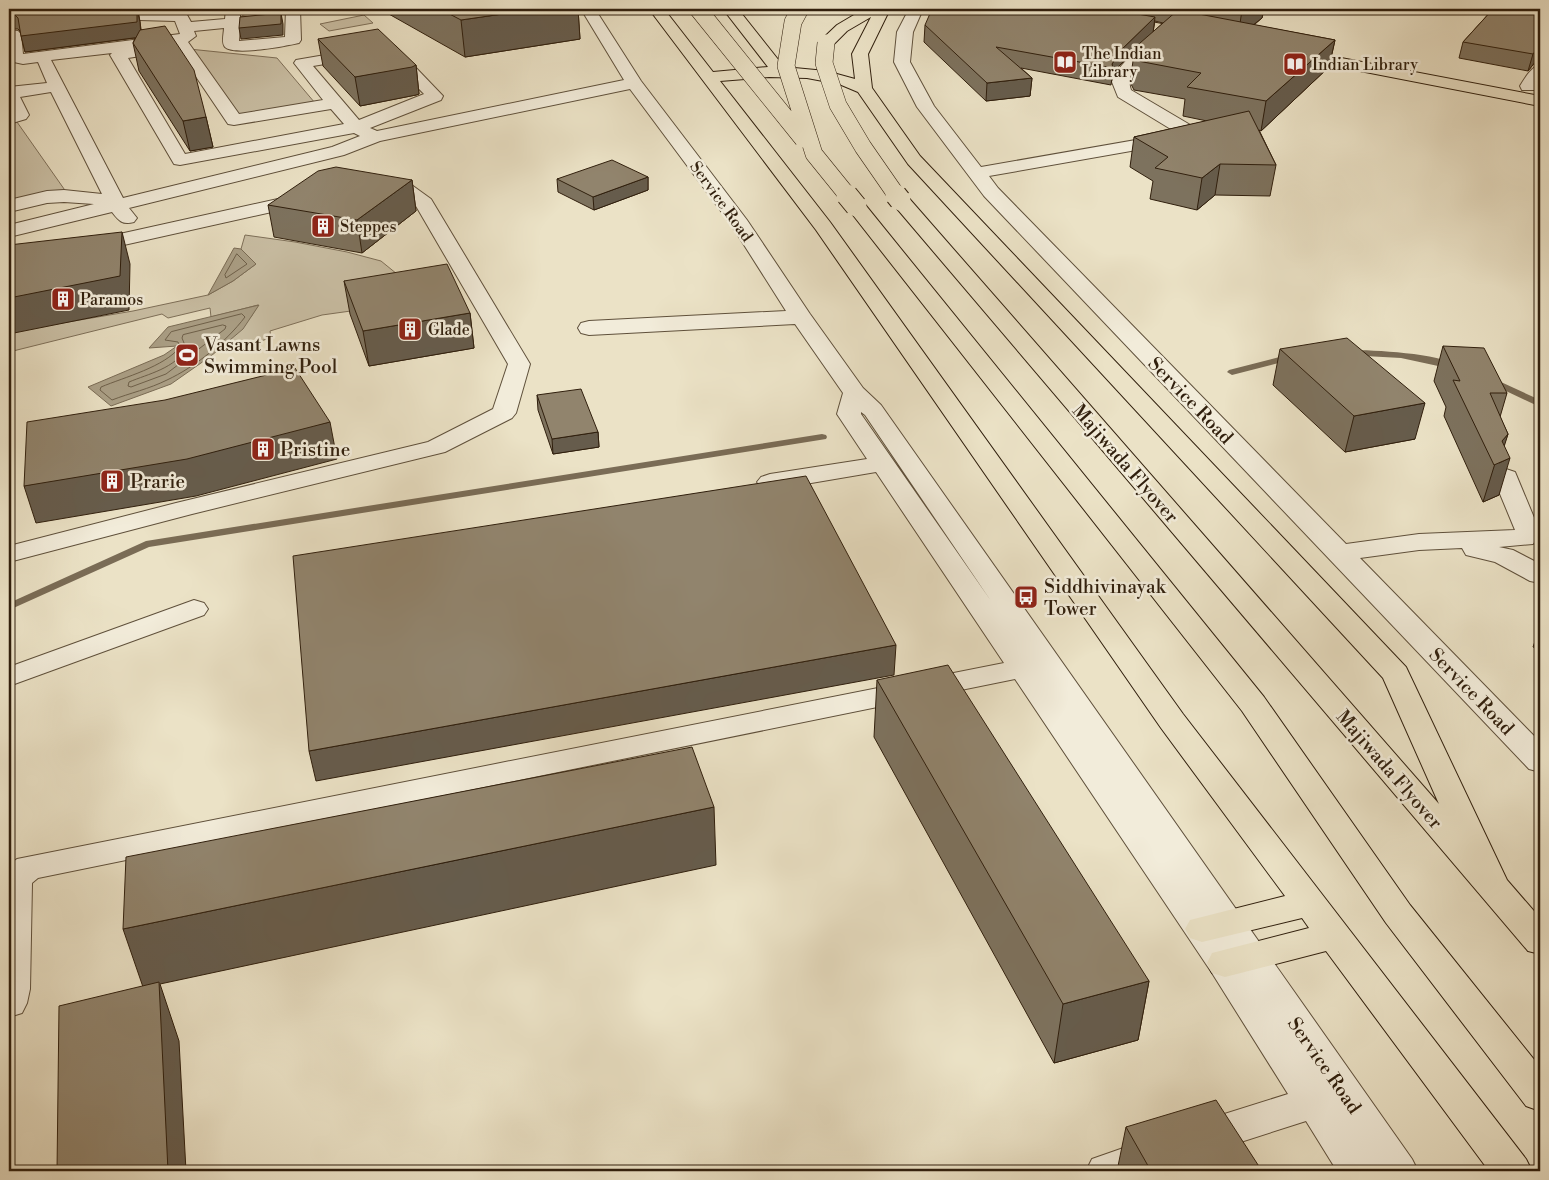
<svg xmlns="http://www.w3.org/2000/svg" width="1549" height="1180" font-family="'Libre Bodoni',serif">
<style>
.green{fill:#cbc1a7;stroke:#7e705a}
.water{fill:#aba087;stroke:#7a6c56}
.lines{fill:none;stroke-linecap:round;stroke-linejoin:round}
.shore{stroke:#6e604a;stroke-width:1}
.stream{fill:#7a6c56;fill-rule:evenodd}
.minor-casing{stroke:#5f503b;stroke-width:2}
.major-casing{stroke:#301f0d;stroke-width:2}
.highway-casing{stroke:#301f0d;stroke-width:2}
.minor{fill:#f2ecda;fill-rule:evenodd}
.major{fill:#ebe2c6;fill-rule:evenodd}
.highway{fill:#ebe2c6;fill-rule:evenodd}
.highway-bridge-far1-casing{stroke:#301f0d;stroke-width:18;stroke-linecap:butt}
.highway-bridge-casing{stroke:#301f0d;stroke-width:23;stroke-linecap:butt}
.highway-bridge-far1{stroke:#ebe2c6;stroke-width:17}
.highway-bridge{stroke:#ebe2c6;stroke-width:21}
.wall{fill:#7d725e;stroke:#301f0d;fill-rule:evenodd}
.shaded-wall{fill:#665c4c;stroke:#301f0d}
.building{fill:#91846d;stroke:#301f0d}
.labels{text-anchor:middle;stroke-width:5;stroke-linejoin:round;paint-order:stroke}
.far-poi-label{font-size:16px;fill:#301f0d;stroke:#f2ecda;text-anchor:start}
.far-street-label{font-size:16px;fill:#301f0d;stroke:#f2ecda}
.poi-label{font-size:19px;fill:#301f0d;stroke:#f2ecda;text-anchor:start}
.street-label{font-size:19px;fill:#301f0d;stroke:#f2ecda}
</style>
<rect width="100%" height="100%" fill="#ebe2c6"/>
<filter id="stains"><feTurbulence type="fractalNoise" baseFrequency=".004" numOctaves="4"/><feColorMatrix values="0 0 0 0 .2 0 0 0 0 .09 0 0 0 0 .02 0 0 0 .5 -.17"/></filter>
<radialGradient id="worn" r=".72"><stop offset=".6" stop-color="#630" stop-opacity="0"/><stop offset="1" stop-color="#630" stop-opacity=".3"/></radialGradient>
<path class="green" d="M364,15L373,23L329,31L320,24Z
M189,49L277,58L315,103L239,115Z
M17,122L69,196L9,209V124Z
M245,235L295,242L347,252L381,261L397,274L358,310L322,315L270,331L271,338L235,348L222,347L251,317L258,305L211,317L210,308L168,318L162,314L9,352V332L133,311L208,295L233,281L256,264L241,249Z"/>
<path class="water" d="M234,248L241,249L256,264L233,281L208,295Z
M259,305L243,329L211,356L171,384L111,406L88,387L164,355L177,346L149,348L168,327Z"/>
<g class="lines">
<path class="shore" d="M237,254L247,264L226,278L225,275Z
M242,314L245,317C226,342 195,367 167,380C149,389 130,393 112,400L100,390L101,387C125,377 164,367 180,347L178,342L165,340L171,332Z
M223,325L226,326L225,329L166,374L131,387L128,386L129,382C148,374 176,368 186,348L182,338L183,335Z"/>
<path class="stream" d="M1350,350C1372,350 1441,353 1457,366L1452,369L1401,358L1347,355L1345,353Z
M1291,354L1294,355V359L1232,375L1227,372L1229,370Z
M1490,377L1540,400V407L1487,382V378Z
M822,434L826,435L827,437L826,439L149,547L9,610V603L146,541Z"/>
<g class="minor-casing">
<path id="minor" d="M133,9H147L149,12L186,13L191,22L225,19L226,9H240V17L253,18L256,21L253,24L240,26L239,41L285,37L286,9H300L301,40L299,43C286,46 234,56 225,47C221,43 224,33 224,28L194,31L196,36L188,42L239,114L323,100L294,63L296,60L389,44L395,46L443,96L441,100L370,128L377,131L624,80L581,9H595L641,81L747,220L810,314L863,388L881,405L1412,1159L1418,1171H1337L1306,1121L1197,1156L1183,1151L1177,1139L1183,1127L1288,1094L1212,973L1015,679L38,878L32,883L30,989L27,1003L22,1013L9,1017V865L17,859L1004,663L876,472L770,490L761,487L757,482L761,477L770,474L867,459L837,414L843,393L795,324L589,335L581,333L578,328L581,323L589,321L786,311L732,226L630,89L380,141L344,155L129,208L137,218L134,222C122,225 119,221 112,212L9,237V225L94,204L64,202L47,203L9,212V200L47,191L64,190L102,194L51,92L20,97L29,115L26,119L9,124L10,113L9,87L47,83L38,62L23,64L9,61V30L18,31L21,34L23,54L180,34L175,21L139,20ZM178,50L228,124L234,125L331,109L344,124L185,154L128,58ZM112,53L110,55L174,164L180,165L354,133L360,136L332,147L123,198L51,60ZM385,54L424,94L359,120L313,66ZM861,412L865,415L991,601L861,414Z
M909,9H923L913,32L910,62L934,106L981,167L1170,134L1174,131L1118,97L1112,82C1115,67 1151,33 1167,37L1169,40L1167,43C1153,54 1123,70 1131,90L1192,126L1195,130L1182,142L989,176L998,188L1346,544L1419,534L1515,530L1493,477L1497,472L1506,469L1515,472L1540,532L1533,544L1499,547L1513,550L1540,564V583L1530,581L1495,562L1466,555L1462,548L1419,550L1360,558L1540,742V772L1529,769L984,196L917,107L894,62L897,32Z
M1540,65V81L1534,90H1522L1520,86C1525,78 1531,67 1540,65Z
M379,184L413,186L431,199L530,364L516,413L512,418L445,452L192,514L9,562V546L176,503L428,442L493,409L508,364L416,206L402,196L372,194L370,190L372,186Z
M305,193L312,195L315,199L312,203L88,253L81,251L78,247L81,243L88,241Z
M194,600L204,603L208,609L204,615L9,686V667Z
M1152,1138L1166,1143L1172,1155L1166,1167L1155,1171H1086L1092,1159Z"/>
</g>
<g class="major-casing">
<path id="major" d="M1050,9H1080L1195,30L1201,32L1203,35L1201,38L1195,40L1057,13L1052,12Z
M1294,49L1540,96V106L1288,57L1286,54L1288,51Z"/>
</g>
<g class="highway-casing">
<path id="highway" d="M649,9H664L713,72L768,67L723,9H738L784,67L826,71L855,79L852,54L871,17L847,31L832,46H820L818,43L837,25L864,9H890L868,54L872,88L920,156L1406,667L1507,880L1540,918V954L1528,951L893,204L890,200L893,196L900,194L907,196L1439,804L1383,678L908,164L858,92L839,84L807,78L769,77L720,81L830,222L1183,714L1526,1159L1532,1171H1489L1326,951L1225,977L1212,973L1207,963L1212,953L1309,928L1302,918L1202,942L1190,938L1185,929L1190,920L1285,896L1161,728L816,230Z
M856,200L863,202L1264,697L1410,905L1540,1067V1111L1526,1106L1386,923L1242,711L849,210L846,206L849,202Z"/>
</g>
<use href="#minor" class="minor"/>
<use href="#major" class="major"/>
<use href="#highway" class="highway"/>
<g class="highway-bridge-far1-casing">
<path id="highway-bridge-far1" d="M698,9L803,139
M800,9L793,22L786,66L814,154L848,196
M826,43L824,63L838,105L863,147L897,196"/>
</g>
<g class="highway-bridge-casing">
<path id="highway-bridge" d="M847,195L856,206
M896,195L900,200"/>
</g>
<use href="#highway-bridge-far1" class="highway-bridge-far1"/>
<use href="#highway-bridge" class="highway-bridge"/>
</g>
<path class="wall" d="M9,9H138L140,22L141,29L206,117L213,147L190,151L139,71L133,43L135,38L25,52L20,31L18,29H9Z
M380,9H578L580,39L465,57Z
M1139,9H1264L1262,18L1254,25L1335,40L1329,67L1261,131L1259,130L1276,165L1270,196L1215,195L1197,210L1150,199L1153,181L1130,167L1134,137L1207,121L1183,116L1185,99L1134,90L1130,82L1134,54L1136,50L1118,67L1112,78L1111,85L1021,68L1032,78L1030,96L986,101L924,42L925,25L1122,14H1138ZM1155,21L1163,23L1153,32Z
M1493,9L1540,56L1528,71L1459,58L1463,42Z
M318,39L416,65L419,94L416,95L360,106L323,66Z
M648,177V190L594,210L558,192L557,179Z
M412,180L416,211L362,253L274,237L268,205Z
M344,281L470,313L474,348L369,366L350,314Z
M1443,346L1507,393L1500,417L1508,434L1504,445L1499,495L1483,502L1444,416L1446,407L1434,381Z
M1280,349L1415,439L1345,452L1273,385Z
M537,395L598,432L599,447L553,454L538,410Z
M1540,627V650L1533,647Z
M877,680L1149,981L1138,1040L1054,1063L874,737Z
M1126,1127L1262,1171H1117Z"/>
<path class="shaded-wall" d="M137,9L140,22L141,37L25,52L21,36Z
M241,9H284V11L242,15Z
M537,9H578L580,39L465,57L461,20Z
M1244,9H1264L1262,18L1238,37L1242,10Z
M281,13L283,24V35L241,39L239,28Z
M1155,17L1153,33L1118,67L1112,78L1113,68L1112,64L1121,50Z
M1335,40L1329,67L1261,131L1266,101Z
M1540,45V56L1528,71L1533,54Z
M416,65L419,94L416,95L360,106L355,77Z
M1032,78L1030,96L986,101L987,83Z
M206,117L213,147L190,151L183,121Z
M1220,164L1215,195L1197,210L1202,178Z
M648,177V190L594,210L593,197Z
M412,180L416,211L362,253L357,220Z
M122,232L130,264L129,310L9,334V298Z
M470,313L474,348L369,366L363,331Z
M1425,403L1415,439L1345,452L1354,416Z
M330,422L337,459L196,496L36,523L24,486Z
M598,432L599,447L553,454L552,439Z
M1508,434L1499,463L1510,458L1499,495L1483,502L1502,441Z
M896,645L894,675L316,781L309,751Z
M714,807L716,865L160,984L179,1041L186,1171H168L143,987L123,929Z
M1149,981L1138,1040L1054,1063L1063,1004Z"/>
<path class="building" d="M9,9H137V22L21,36L18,18L14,14L9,13Z
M440,9H537L461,20Z
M932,9H1095L1122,14L1126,12L1155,17L1121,50L1112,64L1113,68L996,47L1032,78L987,83L925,25Z
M1493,9H1540V45L1533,54L1463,42Z
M1178,10L1335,40L1266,101L1187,87L1201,73L1138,61L1134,54L1140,43Z
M281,13V24L239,28L240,17Z
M165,26L194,70L206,117L183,121L133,43L140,30Z
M378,29L416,65L412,67L355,77L318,39Z
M1249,111L1276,165L1220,164L1202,178L1155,168L1168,157L1134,137Z
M612,160L648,177L593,197L557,179Z
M336,167L412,180L357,220L268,205L318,171Z
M122,232L120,276L9,298V245Z
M447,264L470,313L363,331L344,281Z
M1347,338L1425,403L1354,416L1280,349Z
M1443,346L1484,348L1507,393H1490L1508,434L1502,441L1510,458L1494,465L1453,380L1460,381Z
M295,368L330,422L187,459L24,486L27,422L165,400Z
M581,389L598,432L552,439L537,395Z
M806,476L896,645L309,751L293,556Z
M948,665L1149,981L1063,1004L877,680Z
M692,747L714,807L123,929L126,857Z
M159,982L168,1171H57L59,1006Z
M1216,1100L1262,1171H1151L1126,1127Z"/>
<defs>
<g id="library-square" transform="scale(1.25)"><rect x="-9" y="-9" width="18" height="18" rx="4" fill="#8f2418" stroke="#f2ecda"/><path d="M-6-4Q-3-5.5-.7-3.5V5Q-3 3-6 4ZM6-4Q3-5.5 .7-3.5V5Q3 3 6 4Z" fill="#fff"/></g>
<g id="building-square" transform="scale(1.25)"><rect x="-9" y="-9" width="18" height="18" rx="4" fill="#8f2418" stroke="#f2ecda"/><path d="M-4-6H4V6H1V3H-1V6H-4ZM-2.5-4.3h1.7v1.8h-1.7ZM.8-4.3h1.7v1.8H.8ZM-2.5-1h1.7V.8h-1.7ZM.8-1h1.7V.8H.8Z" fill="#fff"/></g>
<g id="stadium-square" transform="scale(1.25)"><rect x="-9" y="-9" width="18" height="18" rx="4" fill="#8f2418" stroke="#f2ecda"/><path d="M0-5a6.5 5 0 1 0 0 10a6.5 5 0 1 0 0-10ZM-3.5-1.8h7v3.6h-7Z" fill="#fff"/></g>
<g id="bus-square" transform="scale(1.25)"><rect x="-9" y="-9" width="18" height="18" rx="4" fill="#8f2418" stroke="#f2ecda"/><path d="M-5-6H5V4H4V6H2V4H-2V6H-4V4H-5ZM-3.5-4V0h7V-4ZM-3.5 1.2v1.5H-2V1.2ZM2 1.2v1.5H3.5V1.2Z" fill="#fff"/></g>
</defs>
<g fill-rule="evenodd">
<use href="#library-square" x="1065" y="62"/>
<use href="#library-square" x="1295" y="64"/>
<use href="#building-square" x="323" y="226"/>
<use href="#building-square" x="63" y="299"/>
<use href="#building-square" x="410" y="329"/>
<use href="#stadium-square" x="187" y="355"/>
<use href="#building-square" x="263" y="449"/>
<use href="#building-square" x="112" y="481"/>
<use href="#bus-square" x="1026" y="597"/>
</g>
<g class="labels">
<g class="far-poi-label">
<text x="1082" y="59">The Indian<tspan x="1082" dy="18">Library</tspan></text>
<text x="1312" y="70">Indian Library</text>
<text x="340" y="232">Steppes</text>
<text x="80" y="305">Paramos</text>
<text x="428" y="335">Glade</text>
</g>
<g class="far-street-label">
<text transform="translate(722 201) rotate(54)" y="6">Service Road</text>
</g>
<g class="poi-label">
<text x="204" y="351">Vasant Lawns<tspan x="204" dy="22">Swimming Pool</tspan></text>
<text x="280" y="456">Pristine</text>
<text x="130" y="488">Prarie</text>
<text x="1044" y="593">Siddhivinayak<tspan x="1044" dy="22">Tower</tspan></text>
</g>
<g class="street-label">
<text transform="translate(1191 400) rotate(46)" y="7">Service Road</text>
<text transform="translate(1126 463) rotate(49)" y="7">Majiwada Flyover</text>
<text transform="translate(1472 691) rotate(46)" y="7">Service Road</text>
<text transform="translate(1390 769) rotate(49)" y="7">Majiwada Flyover</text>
<text transform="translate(1325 1065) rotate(55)" y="7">Service Road</text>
</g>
</g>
<rect width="1549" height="1180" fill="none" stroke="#ebe2c6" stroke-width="30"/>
<rect x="10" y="10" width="1529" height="1160" fill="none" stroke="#301f0d" stroke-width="2.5"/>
<rect x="15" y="15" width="1519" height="1150" fill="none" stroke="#301f0d"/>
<rect width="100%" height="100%" filter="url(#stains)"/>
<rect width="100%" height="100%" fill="url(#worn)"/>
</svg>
